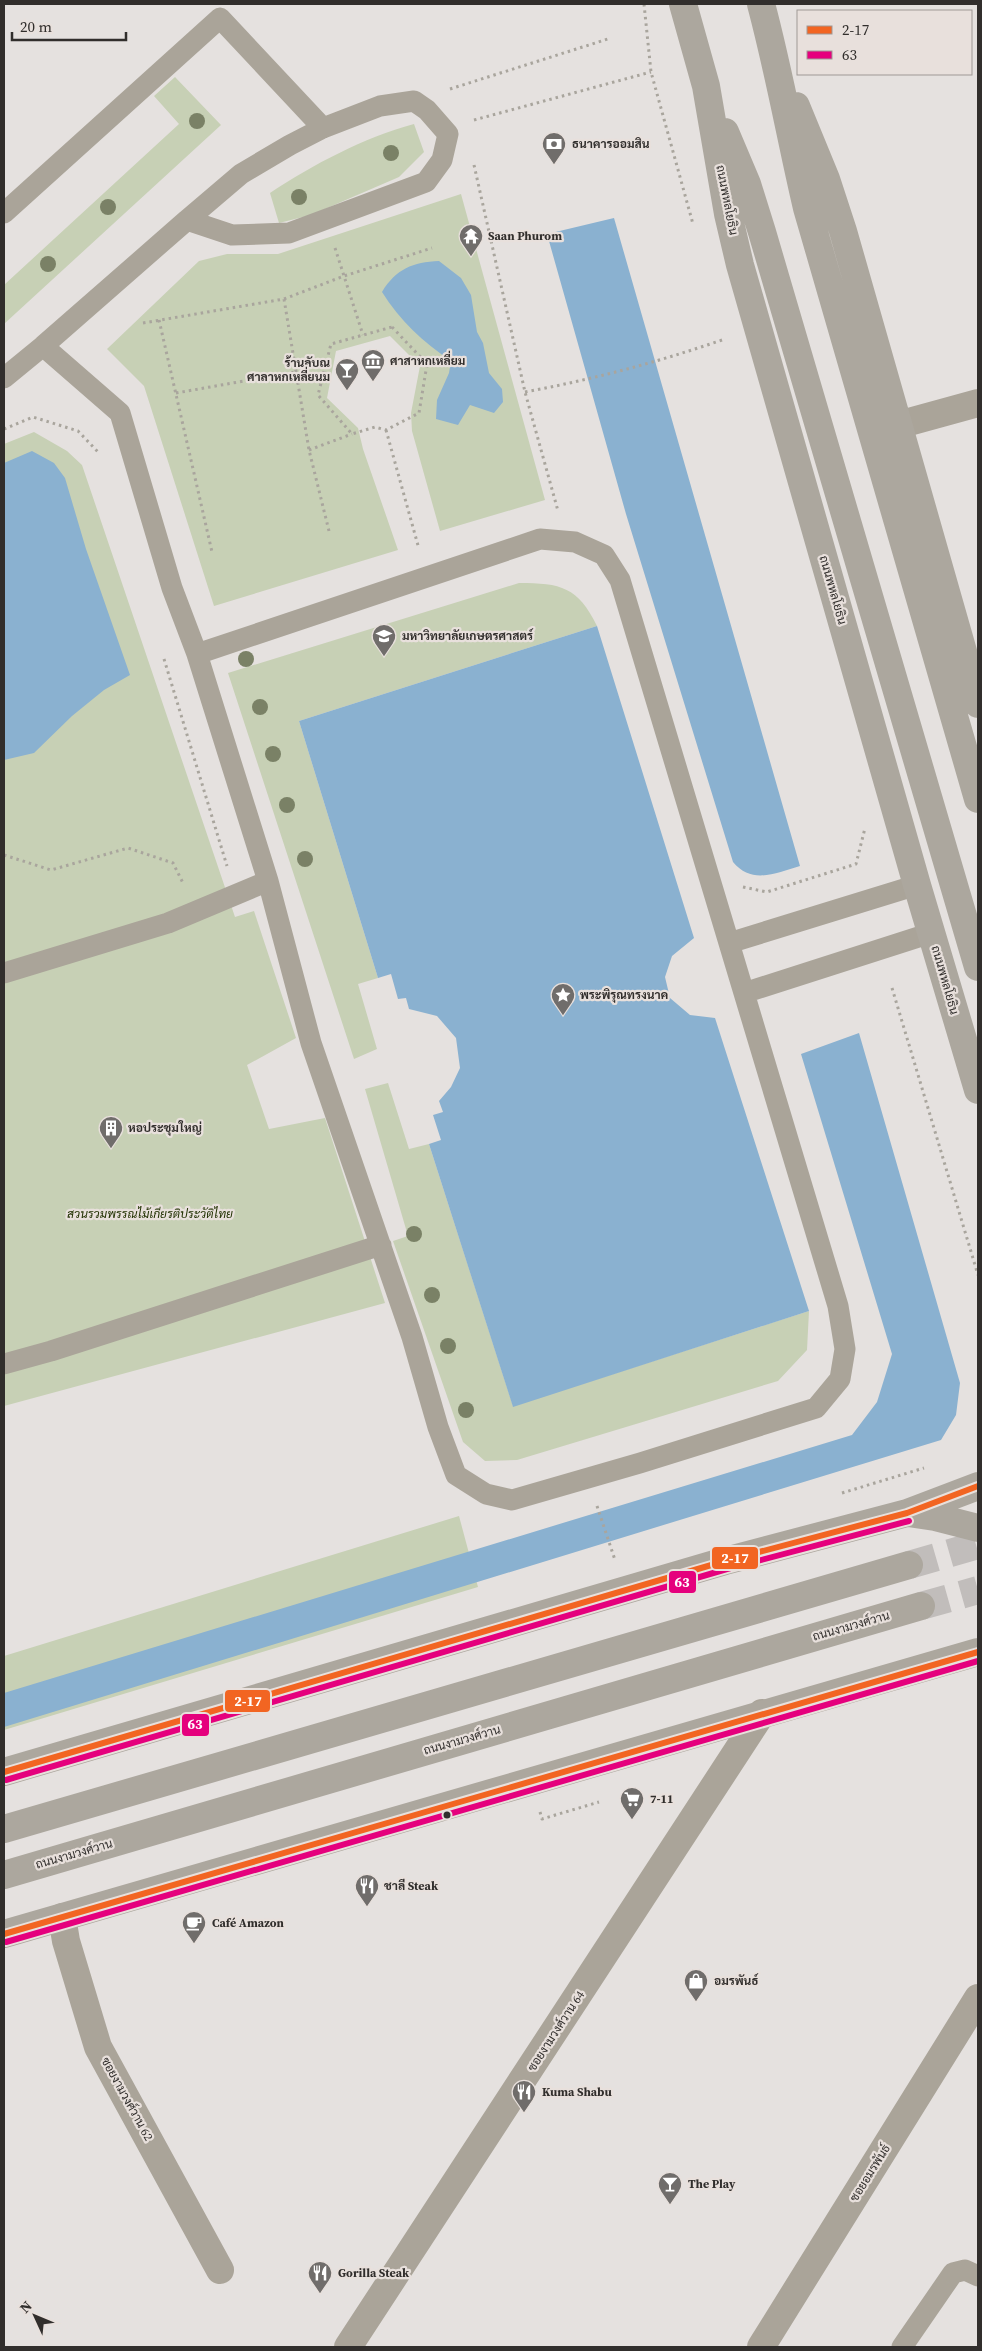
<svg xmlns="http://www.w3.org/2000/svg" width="982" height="2351" font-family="'Source Serif 4',Sarabun,serif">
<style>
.green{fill:#c7d0b5}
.water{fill:#8ab1d0}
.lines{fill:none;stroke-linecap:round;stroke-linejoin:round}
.primary-tunnel{stroke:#c1bdbb;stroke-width:28;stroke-dasharray:28 14;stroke-linecap:butt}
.path{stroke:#a9a59d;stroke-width:3;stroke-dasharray:2.5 4;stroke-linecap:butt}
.lane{stroke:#aaa499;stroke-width:21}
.street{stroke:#aaa499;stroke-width:28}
.primary{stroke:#aca79e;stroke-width:28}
.bus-1-casing{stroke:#e8e0dc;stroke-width:10}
.bus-2-casing{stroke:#e8e0dc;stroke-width:10}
.bus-1{stroke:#f26522;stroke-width:6}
.bus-2{stroke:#e5007d;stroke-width:6}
.tree{fill:#7a8166}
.bus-dot{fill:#312e2c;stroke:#e8e0dc;stroke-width:2}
.labels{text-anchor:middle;stroke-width:4.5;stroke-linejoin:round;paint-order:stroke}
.poi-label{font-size:12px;font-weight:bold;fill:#312e2c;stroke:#e8e0dc;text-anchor:start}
.street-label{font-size:12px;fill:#312e2c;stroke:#e8e0dc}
.park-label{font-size:12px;font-style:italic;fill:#223203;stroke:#e8e0dc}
.line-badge{stroke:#e8e0dc;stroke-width:2}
.badge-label{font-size:14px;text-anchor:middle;font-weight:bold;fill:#fff}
</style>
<rect width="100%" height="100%" fill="#e5e1df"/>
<path class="green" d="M175,77L221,125L4,324V285L179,124L154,96Z
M414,124L424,152L399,177L311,215L279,223L270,193C314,164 363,138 414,124Z
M461,194L545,500L440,531L412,431L411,413L420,366L390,336L336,351L327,398L358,428L363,449L398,550L214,606L144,386L107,349L199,261L227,254H278Z
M34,432L67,451L82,465L235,917L254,911L296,1038L247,1065L269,1129L325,1118L385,1303L4,1406V444Z
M519,583C561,583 578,587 597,626L299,721L378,978L358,984L377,1049L354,1059L228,673Z
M388,1083L409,1149L429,1144L513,1406L809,1311L807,1350L778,1381L517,1460L485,1461L463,1442L393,1241L408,1236L365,1089Z
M459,1516L478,1587L4,1730V1656Z"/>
<path class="water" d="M614,218L800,866C776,873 752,885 733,862L626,514L547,234Z
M439,261L461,278L471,295L477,332L483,343L489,373L502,389L503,402L494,413L470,405L458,425L436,419L437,400L449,373L451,361C423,342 400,321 382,292C396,269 413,262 439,261Z
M32,451L54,463L65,478L86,549L130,675L104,690L72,716L34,753L4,760V463Z
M597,626L694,938L672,956L665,977L670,998L690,1015L715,1018L809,1311L513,1407L429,1144L441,1140L433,1115L443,1112L439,1101L451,1087L460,1068L456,1038L437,1016L409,1009L406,998L398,999L391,974L378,978L299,721Z
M859,1033L960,1383L956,1415L941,1440L4,1727V1693L852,1435L877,1402L892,1354L801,1054Z"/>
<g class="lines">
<path class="primary-tunnel" d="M909,1565L978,1545
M921,1606L978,1590"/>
<path class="path" d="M644,4L651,72L693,224
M450,89L611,38
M474,120L651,72
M474,165L525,392L558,511
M335,248L363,335
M284,299L309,450L329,531
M159,320L212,552
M143,323L284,299L344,276L432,248
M392,327L427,364L419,413L386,430L375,427L352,434L318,395L331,344Z
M525,392C595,379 658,362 725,339
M176,393L295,372
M4,429L33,417L78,431L99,453
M386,430L419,549
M309,450L352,434
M164,659L227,866
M4,855L51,870L128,848L173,863L183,883
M743,887L767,892L856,864L865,828
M892,988L978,1275
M842,1493L924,1468
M597,1506L615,1560
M540,1812L542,1819L599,1802"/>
<path class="lane" d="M414,101L427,110L448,134L442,160L426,182L289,233L232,235L187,220L241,174L290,145L323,128L380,106Z
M4,213L220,18L323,128
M43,346L120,413L172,588L197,654L268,881L311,1043L412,1337L438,1427L456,1475L486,1494L512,1500L640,1463L816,1408L840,1379L845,1349L838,1306L620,580L604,555L575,542L540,539L197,654
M4,378L43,346L187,220
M729,943L917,885
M4,973L168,923L268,881
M744,993L931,933
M4,1364L51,1351L381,1245
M902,2347L953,2273L965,2270L978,2276"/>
<path class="street" d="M898,425L978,403
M62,1917L66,1941L98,2047L220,2270
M348,2347L762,1713
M761,2347L978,1998"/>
<path class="primary" d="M683,4L706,86L728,214L740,265L917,885L978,1090
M761,4C779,71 791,140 807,208L978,799
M796,106L826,179L843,231L978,704
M725,132L747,184L762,232L978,967
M908,1513L935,1517L978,1528
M4,1772L725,1561L907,1513L978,1486
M4,1829L909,1565
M4,1875L921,1606
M4,1934L978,1652"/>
<g class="bus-1-casing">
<path id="bus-1" d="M4,1772L725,1561L907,1513L978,1486
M4,1934L978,1652"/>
</g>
<g class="bus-2-casing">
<path id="bus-2" d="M6,1780L727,1569L909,1521
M6,1942L978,1661"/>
</g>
<use href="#bus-1" class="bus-1"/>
<use href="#bus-2" class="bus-2"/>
</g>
<g class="tree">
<circle cx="197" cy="121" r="8"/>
<circle cx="391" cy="153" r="8"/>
<circle cx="299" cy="197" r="8"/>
<circle cx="108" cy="207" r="8"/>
<circle cx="48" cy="264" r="8"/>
<circle cx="246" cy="659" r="8"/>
<circle cx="260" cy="707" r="8"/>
<circle cx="273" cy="754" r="8"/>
<circle cx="287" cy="805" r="8"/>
<circle cx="305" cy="859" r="8"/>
<circle cx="414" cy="1234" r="8"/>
<circle cx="432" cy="1295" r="8"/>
<circle cx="448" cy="1346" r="8"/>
<circle cx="466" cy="1410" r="8"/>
</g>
<defs>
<g id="bank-pin" transform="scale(1.25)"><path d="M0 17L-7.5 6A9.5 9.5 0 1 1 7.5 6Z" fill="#706d6b" stroke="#e8e0dc"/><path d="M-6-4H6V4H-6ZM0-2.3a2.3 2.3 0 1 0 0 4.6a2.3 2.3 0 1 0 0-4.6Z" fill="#fff"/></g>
<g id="temple-pin" transform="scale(1.25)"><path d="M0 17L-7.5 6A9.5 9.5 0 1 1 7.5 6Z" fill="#706d6b" stroke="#e8e0dc"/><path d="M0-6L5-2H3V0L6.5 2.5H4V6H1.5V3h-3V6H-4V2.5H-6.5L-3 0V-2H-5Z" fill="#fff"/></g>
<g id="museum-pin" transform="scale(1.25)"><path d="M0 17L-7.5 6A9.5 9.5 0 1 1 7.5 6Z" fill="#706d6b" stroke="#e8e0dc"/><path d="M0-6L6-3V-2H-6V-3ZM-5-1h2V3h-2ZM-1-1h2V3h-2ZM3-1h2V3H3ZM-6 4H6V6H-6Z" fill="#fff"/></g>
<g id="bar-pin" transform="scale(1.25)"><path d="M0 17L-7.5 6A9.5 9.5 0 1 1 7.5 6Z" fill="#706d6b" stroke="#e8e0dc"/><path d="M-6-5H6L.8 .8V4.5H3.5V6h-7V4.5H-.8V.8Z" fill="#fff"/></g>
<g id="university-pin" transform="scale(1.25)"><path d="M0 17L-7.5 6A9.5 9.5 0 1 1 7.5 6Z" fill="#706d6b" stroke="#e8e0dc"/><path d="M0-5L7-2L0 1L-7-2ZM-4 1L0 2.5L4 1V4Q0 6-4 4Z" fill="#fff"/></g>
<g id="sight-pin" transform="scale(1.25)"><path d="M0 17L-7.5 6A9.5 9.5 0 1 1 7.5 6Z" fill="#706d6b" stroke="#e8e0dc"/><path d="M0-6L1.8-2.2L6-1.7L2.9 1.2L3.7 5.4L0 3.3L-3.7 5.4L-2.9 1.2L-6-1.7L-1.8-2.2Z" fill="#fff"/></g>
<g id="building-pin" transform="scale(1.25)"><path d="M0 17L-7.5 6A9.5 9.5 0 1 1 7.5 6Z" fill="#706d6b" stroke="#e8e0dc"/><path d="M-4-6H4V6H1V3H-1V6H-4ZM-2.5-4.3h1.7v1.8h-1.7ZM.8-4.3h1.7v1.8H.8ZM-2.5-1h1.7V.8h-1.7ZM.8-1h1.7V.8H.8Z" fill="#fff"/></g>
<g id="supermarket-pin" transform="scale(1.25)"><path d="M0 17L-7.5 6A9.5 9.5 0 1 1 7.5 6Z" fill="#706d6b" stroke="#e8e0dc"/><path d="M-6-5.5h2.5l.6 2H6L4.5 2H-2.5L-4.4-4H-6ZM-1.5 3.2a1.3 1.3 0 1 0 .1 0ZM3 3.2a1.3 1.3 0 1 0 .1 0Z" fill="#fff"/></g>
<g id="restaurant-pin" transform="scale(1.25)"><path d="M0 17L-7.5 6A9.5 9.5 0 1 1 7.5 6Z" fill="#706d6b" stroke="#e8e0dc"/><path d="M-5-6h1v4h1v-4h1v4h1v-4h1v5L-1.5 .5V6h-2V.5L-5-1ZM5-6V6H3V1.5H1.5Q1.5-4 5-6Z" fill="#fff"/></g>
<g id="cafe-pin" transform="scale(1.25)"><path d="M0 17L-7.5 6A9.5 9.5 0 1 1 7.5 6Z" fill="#706d6b" stroke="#e8e0dc"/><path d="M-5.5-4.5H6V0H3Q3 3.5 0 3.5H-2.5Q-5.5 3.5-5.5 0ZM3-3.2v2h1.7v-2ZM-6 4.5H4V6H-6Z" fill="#fff"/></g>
<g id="shop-pin" transform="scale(1.25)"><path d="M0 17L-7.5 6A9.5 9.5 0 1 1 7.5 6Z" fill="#706d6b" stroke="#e8e0dc"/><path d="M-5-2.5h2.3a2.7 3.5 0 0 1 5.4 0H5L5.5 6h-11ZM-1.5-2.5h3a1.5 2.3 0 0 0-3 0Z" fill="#fff"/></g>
</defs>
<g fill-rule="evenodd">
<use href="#bank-pin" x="554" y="144"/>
<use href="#temple-pin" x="471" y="236"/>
<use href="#museum-pin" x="373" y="361"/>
<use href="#bar-pin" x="347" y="370"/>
<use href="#university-pin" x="384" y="636"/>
<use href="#sight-pin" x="563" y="995"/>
<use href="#building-pin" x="111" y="1128"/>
<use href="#supermarket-pin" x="632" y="1799"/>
<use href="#restaurant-pin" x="367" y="1886"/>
<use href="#cafe-pin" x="194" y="1923"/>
<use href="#shop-pin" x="696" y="1981"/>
<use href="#restaurant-pin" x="524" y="2092"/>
<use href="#bar-pin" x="670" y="2184"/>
<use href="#restaurant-pin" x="320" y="2273"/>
</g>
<circle class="bus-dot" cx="447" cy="1815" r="4.5"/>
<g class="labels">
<g class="poi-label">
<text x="572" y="148">ธนาคารออมสิน</text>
<text x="488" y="240">Saan Phurom</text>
<text x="390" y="365">ศาสาหกเหลี่ยม</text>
<text x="330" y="367" text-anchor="end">ร้านลับณ<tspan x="330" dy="14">ศาลาหกเหลี่ยนม</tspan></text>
<text x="402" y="640">มหาวิทยาลัยเกษตรศาสตร์</text>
<text x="580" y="999">พระพิรุณทรงนาค</text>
<text x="128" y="1132">หอประชุมใหญ่</text>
<text x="650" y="1803">7-11</text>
<text x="384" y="1890">ชาลี Steak</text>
<text x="212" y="1927">Café Amazon</text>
<text x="714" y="1985">อมรพันธ์</text>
<text x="542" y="2096">Kuma Shabu</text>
<text x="688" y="2188">The Play</text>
<text x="338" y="2277">Gorilla Steak</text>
</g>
<g class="street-label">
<text transform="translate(727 200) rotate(79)" y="4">ถนนพหลโยธิน</text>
<text transform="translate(833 590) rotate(74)" y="4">ถนนพหลโยธิน</text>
<text transform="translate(945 980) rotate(74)" y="4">ถนนพหลโยธิน</text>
<text transform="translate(851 1626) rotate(-16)" y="4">ถนนงามวงศ์วาน</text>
<text transform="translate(462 1740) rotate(-16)" y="4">ถนนงามวงศ์วาน</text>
<text transform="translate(74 1854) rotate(-16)" y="4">ถนนงามวงศ์วาน</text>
<text transform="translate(556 2031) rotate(-57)" y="4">ซอยงามวงศ์วาน 64</text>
<text transform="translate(127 2099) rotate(61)" y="4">ซอยงามวงศ์วาน 62</text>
<text transform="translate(870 2173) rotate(-58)" y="4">ซอยอมรพันธ์</text>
</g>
<g class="park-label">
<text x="150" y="1218">สวนรวมพรรณไม้เกียรติประวัติไทย</text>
</g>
</g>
<g class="line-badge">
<rect x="711" y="1546" width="48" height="24" rx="5" fill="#f26522"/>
<rect x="668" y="1570" width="29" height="24" rx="5" fill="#e5007d"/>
<rect x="224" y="1689" width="47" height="24" rx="5" fill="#f26522"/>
<rect x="181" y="1713" width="29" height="24" rx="5" fill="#e5007d"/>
</g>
<g class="badge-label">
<text x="735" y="1563">2-17</text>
<text x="682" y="1587">63</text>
<text x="248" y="1706">2-17</text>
<text x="195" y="1729">63</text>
</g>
<rect width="982" height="2351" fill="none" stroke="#312e2c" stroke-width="10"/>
<rect x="797" y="10" width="175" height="65" fill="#e8e0dc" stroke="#9f9996"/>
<rect x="807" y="26" width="25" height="8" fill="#f26522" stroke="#9f9996"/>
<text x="842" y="35" font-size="15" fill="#312e2c">2-17</text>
<rect x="807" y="51" width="25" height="8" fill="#e5007d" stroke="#9f9996"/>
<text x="842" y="60" font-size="15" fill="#312e2c">63</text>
<g transform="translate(35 2316) rotate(314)" stroke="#e8e0dc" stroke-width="4" paint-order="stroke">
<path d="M0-4L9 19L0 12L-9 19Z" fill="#312e2c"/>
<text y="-8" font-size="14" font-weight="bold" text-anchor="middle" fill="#312e2c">N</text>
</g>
<path d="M12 32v8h114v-8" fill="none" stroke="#312e2c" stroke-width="2.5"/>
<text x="20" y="32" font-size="15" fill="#312e2c" stroke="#e8e0dc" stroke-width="4" paint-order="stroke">20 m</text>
</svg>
